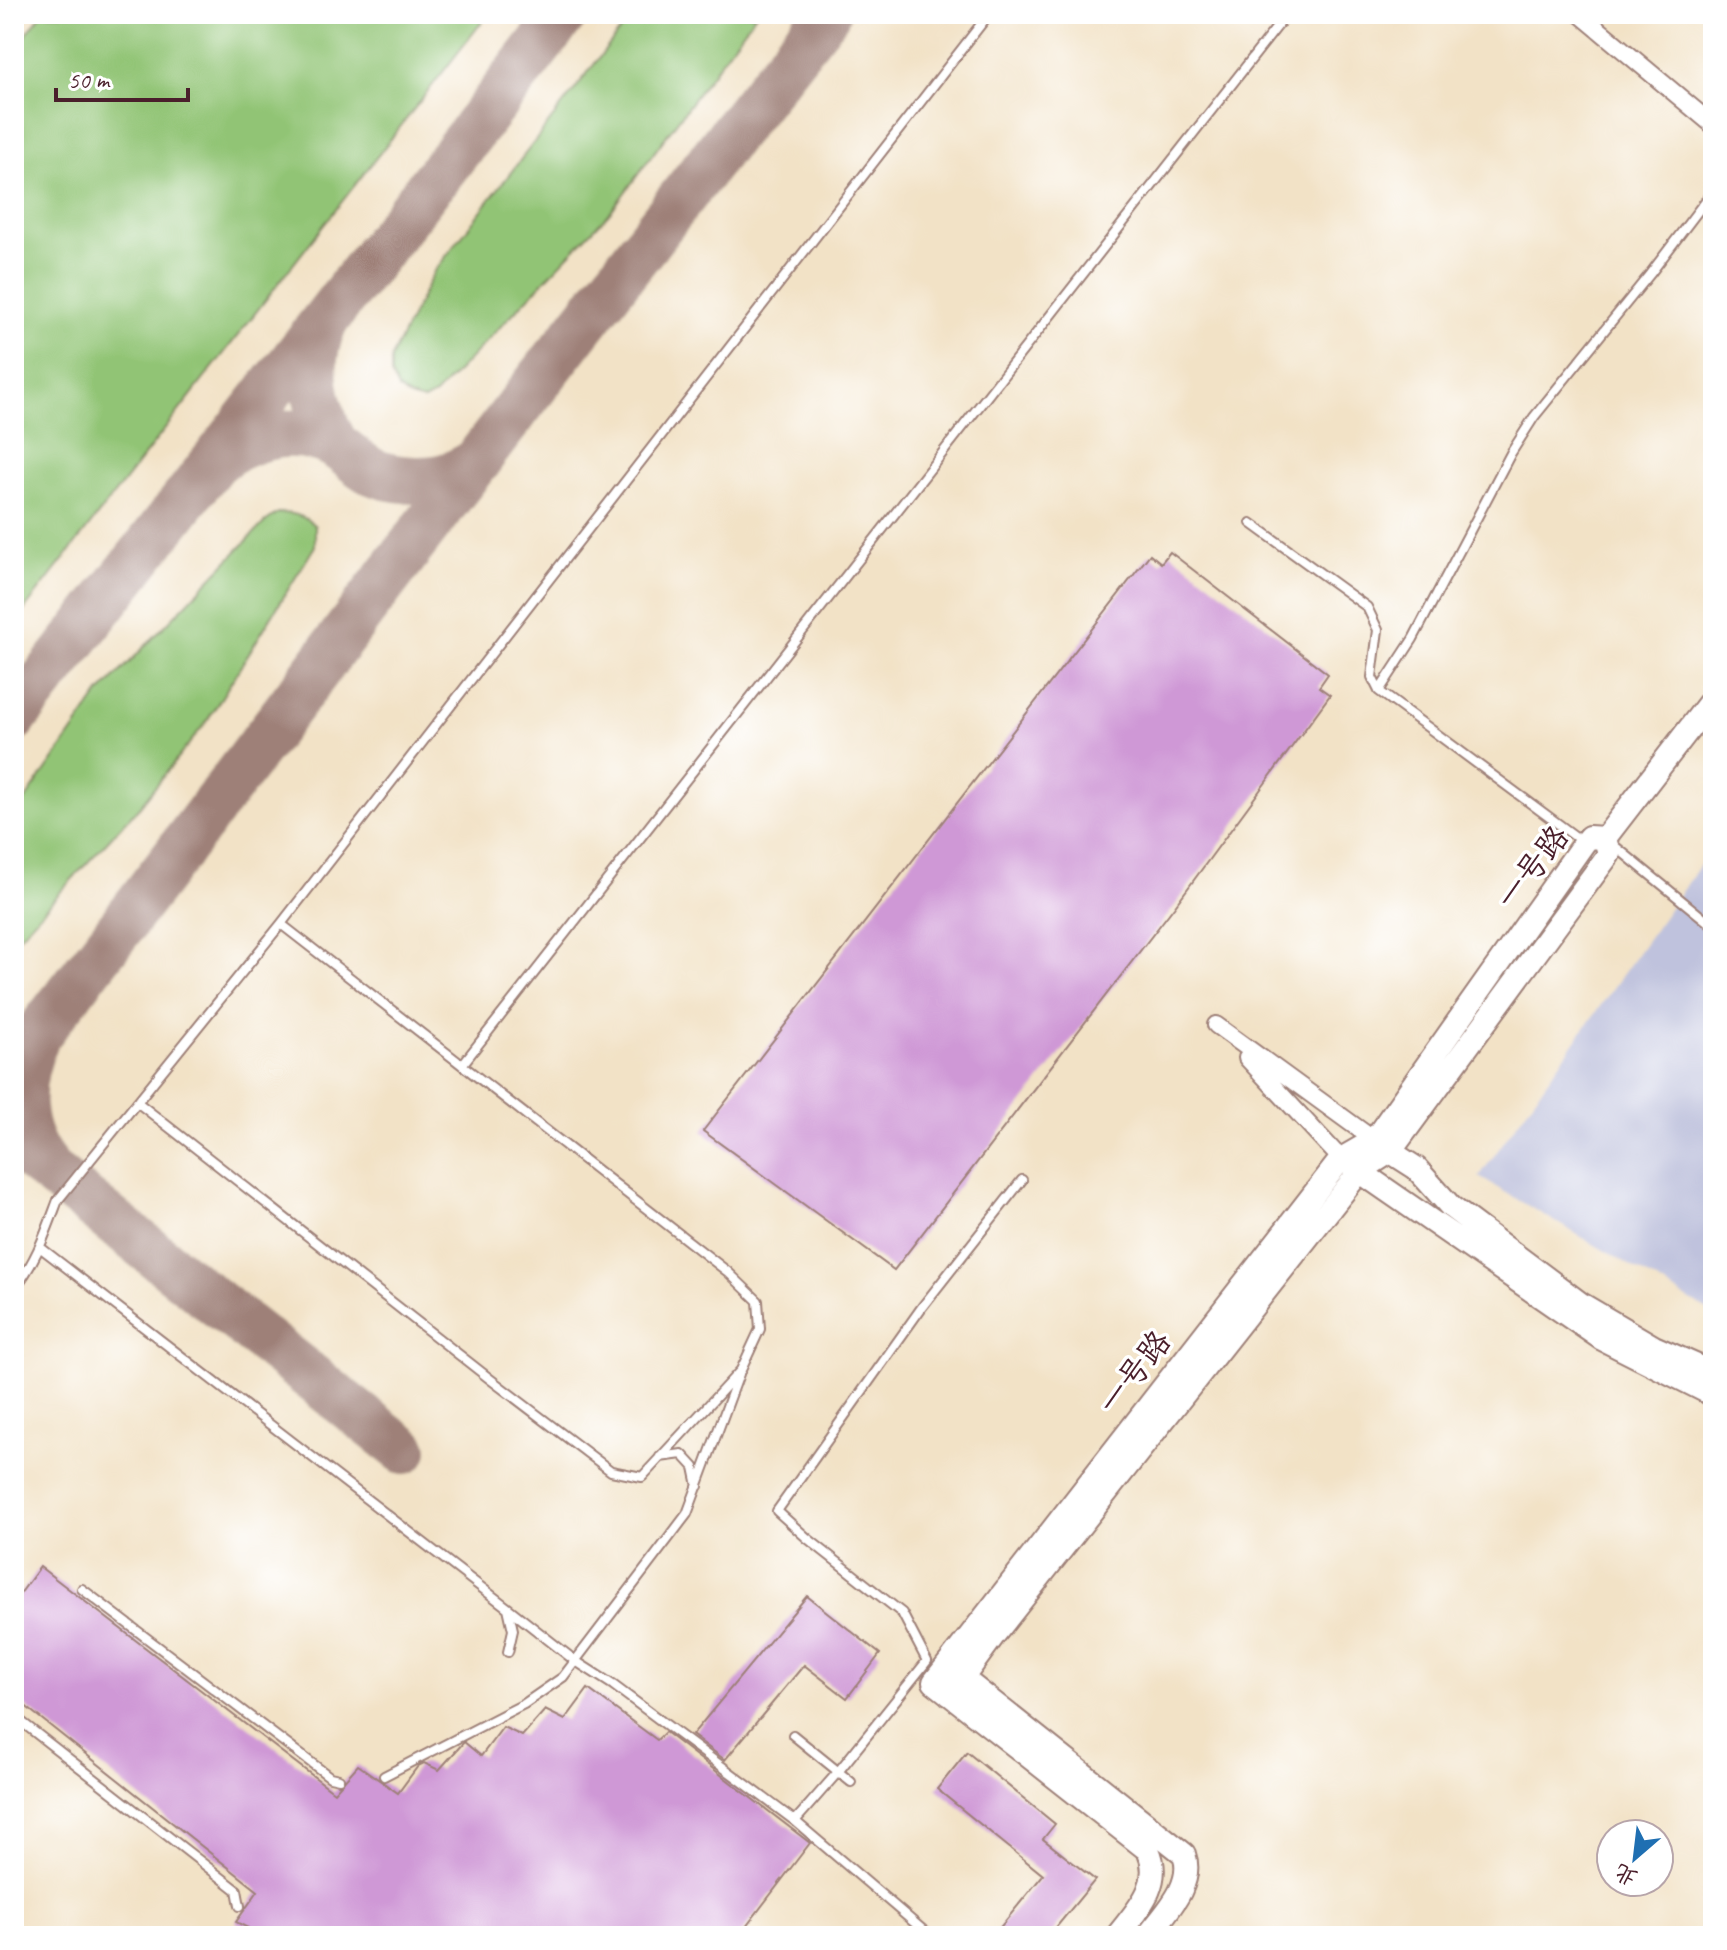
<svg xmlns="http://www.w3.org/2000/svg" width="1727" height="1950" font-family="Caveat,'LXGW WenKai TC',sans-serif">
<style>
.industrial{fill:#bfc2dd}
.green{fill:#91c475;stroke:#6e7250;stroke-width:2}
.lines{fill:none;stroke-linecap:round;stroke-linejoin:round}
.taxiway{stroke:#9e8078;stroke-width:48}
.building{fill:#cf98d6}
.lane-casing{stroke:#9e8078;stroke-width:12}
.street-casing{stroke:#9e8078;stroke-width:20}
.secondary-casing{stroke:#9e8078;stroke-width:26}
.lane{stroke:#fff;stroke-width:8}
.street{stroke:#fff;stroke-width:16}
.secondary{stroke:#fff;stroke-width:22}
.labels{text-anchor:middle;stroke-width:7;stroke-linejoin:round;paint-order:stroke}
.street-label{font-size:32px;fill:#4a1f2b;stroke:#fff}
</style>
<rect width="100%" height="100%" fill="#fff"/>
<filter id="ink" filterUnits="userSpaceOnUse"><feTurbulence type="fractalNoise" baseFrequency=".0125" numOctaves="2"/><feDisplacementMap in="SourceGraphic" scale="16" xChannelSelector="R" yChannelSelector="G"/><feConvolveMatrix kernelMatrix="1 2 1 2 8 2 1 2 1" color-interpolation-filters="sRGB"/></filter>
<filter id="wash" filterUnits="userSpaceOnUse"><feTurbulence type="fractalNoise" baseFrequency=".006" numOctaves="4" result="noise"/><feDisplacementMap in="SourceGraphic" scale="32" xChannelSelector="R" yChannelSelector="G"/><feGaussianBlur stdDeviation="1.8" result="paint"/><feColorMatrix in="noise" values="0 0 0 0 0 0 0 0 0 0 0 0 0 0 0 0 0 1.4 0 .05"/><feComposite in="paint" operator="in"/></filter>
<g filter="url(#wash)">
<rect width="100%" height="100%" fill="#f2e2c6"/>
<path class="industrial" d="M1713,847V1314L1479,1177Z"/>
<path class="green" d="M42,14H488L14,623V50Z
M633,14H756L611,211L435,395L424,401L409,397L398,389L391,375V358L434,272Z
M278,513C293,513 304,515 315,526V546L207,721L140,806L14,942V816L100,693L265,522Z"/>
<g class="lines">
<path class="taxiway" d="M323,324C305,366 314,406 335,445
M218,459C251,434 298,424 336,446C348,453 359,465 371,471C393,481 429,483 451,475C461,472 470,465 479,460
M14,718L564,14
M36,1037C16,1082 14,1132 49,1171
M14,1064C116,935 215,804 315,673C482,451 654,232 826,14
M14,1144L404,1450"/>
</g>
<g id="blocks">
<path class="building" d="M1170,552L1328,674L1319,687L1330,695L1174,907L894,1270L703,1131L1150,554L1161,563Z
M40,1567L334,1792L358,1765L398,1793L418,1766L424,1763L439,1770L464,1742L481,1756L503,1727L522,1736L545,1710L565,1720L588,1689L657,1740L665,1732L810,1843L739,1936H253L248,1928L236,1922L258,1891L14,1697V1602Z
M807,1596L880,1654L847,1698L804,1665L725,1760L692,1735Z
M967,1752L1055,1824L1043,1839L1095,1880L1049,1936H993L1043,1875L937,1789Z"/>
</g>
</g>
<g filter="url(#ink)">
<use href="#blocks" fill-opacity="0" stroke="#9e8078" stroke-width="2"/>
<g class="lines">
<g class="lane-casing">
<path id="lane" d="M1251,523L1367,607L1378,630L1372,677L1379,691L1584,843
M1379,691L1413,639L1511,453L1534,417L1650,274L1713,191
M1611,843L1713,926
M462,1065L1287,14
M137,1102L490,1379L611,1471L642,1477L741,1370L760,1329L758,1301L728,1272L281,924
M41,1248L508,1608L513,1630L508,1652
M14,1289C36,1262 46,1232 58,1200L281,924L989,14
M660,1457L682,1454L694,1467L698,1486
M82,1589L330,1777L339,1779
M508,1608L574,1660L613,1685L795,1821
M14,1716L237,1890L240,1906
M793,1735L851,1782
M384,1776L524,1704L563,1677L687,1514L739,1374
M244,1934V1936
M930,1936L795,1821L838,1772L927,1661L902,1613L807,1538L777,1511L922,1307L1022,1180"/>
</g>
<g class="street-casing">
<path id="street" d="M1580,14L1713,125
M1216,1025L1374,1140
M1247,1058L1341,1159"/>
</g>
<g class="secondary-casing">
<path id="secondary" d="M1605,838L1713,698
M1380,1145L1416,1168L1451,1207L1581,1304L1654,1347L1713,1373
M1349,1164L1602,1339L1713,1395
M951,1669L1184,1854C1195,1885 1165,1913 1148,1936
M950,1695L994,1635L1360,1171L1390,1152L1609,854L1605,838L1589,837L1584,843L1374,1140L1341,1159L934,1682L1148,1850C1164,1884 1137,1910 1117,1936"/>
</g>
<use href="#lane" class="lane"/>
<use href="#street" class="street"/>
<use href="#secondary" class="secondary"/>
</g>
</g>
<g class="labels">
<g class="street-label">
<text transform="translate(1532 867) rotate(-52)" y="11">一号路</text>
<text transform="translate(1134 1372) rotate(-52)" y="11">一号路</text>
</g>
</g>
<rect width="1727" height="1950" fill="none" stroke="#fff" stroke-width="48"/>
<g transform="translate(1635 1858) rotate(208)"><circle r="38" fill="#ffffff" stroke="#b7a5aa" stroke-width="2"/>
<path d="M0-6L14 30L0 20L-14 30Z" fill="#1f6fb2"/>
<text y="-12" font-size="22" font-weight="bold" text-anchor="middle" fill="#4a1f2b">北</text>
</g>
<path d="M56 88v12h132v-12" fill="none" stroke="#4a1f2b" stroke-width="4"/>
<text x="68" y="88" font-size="24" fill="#4a1f2b" stroke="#ffffff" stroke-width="6" paint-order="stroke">50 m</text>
</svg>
